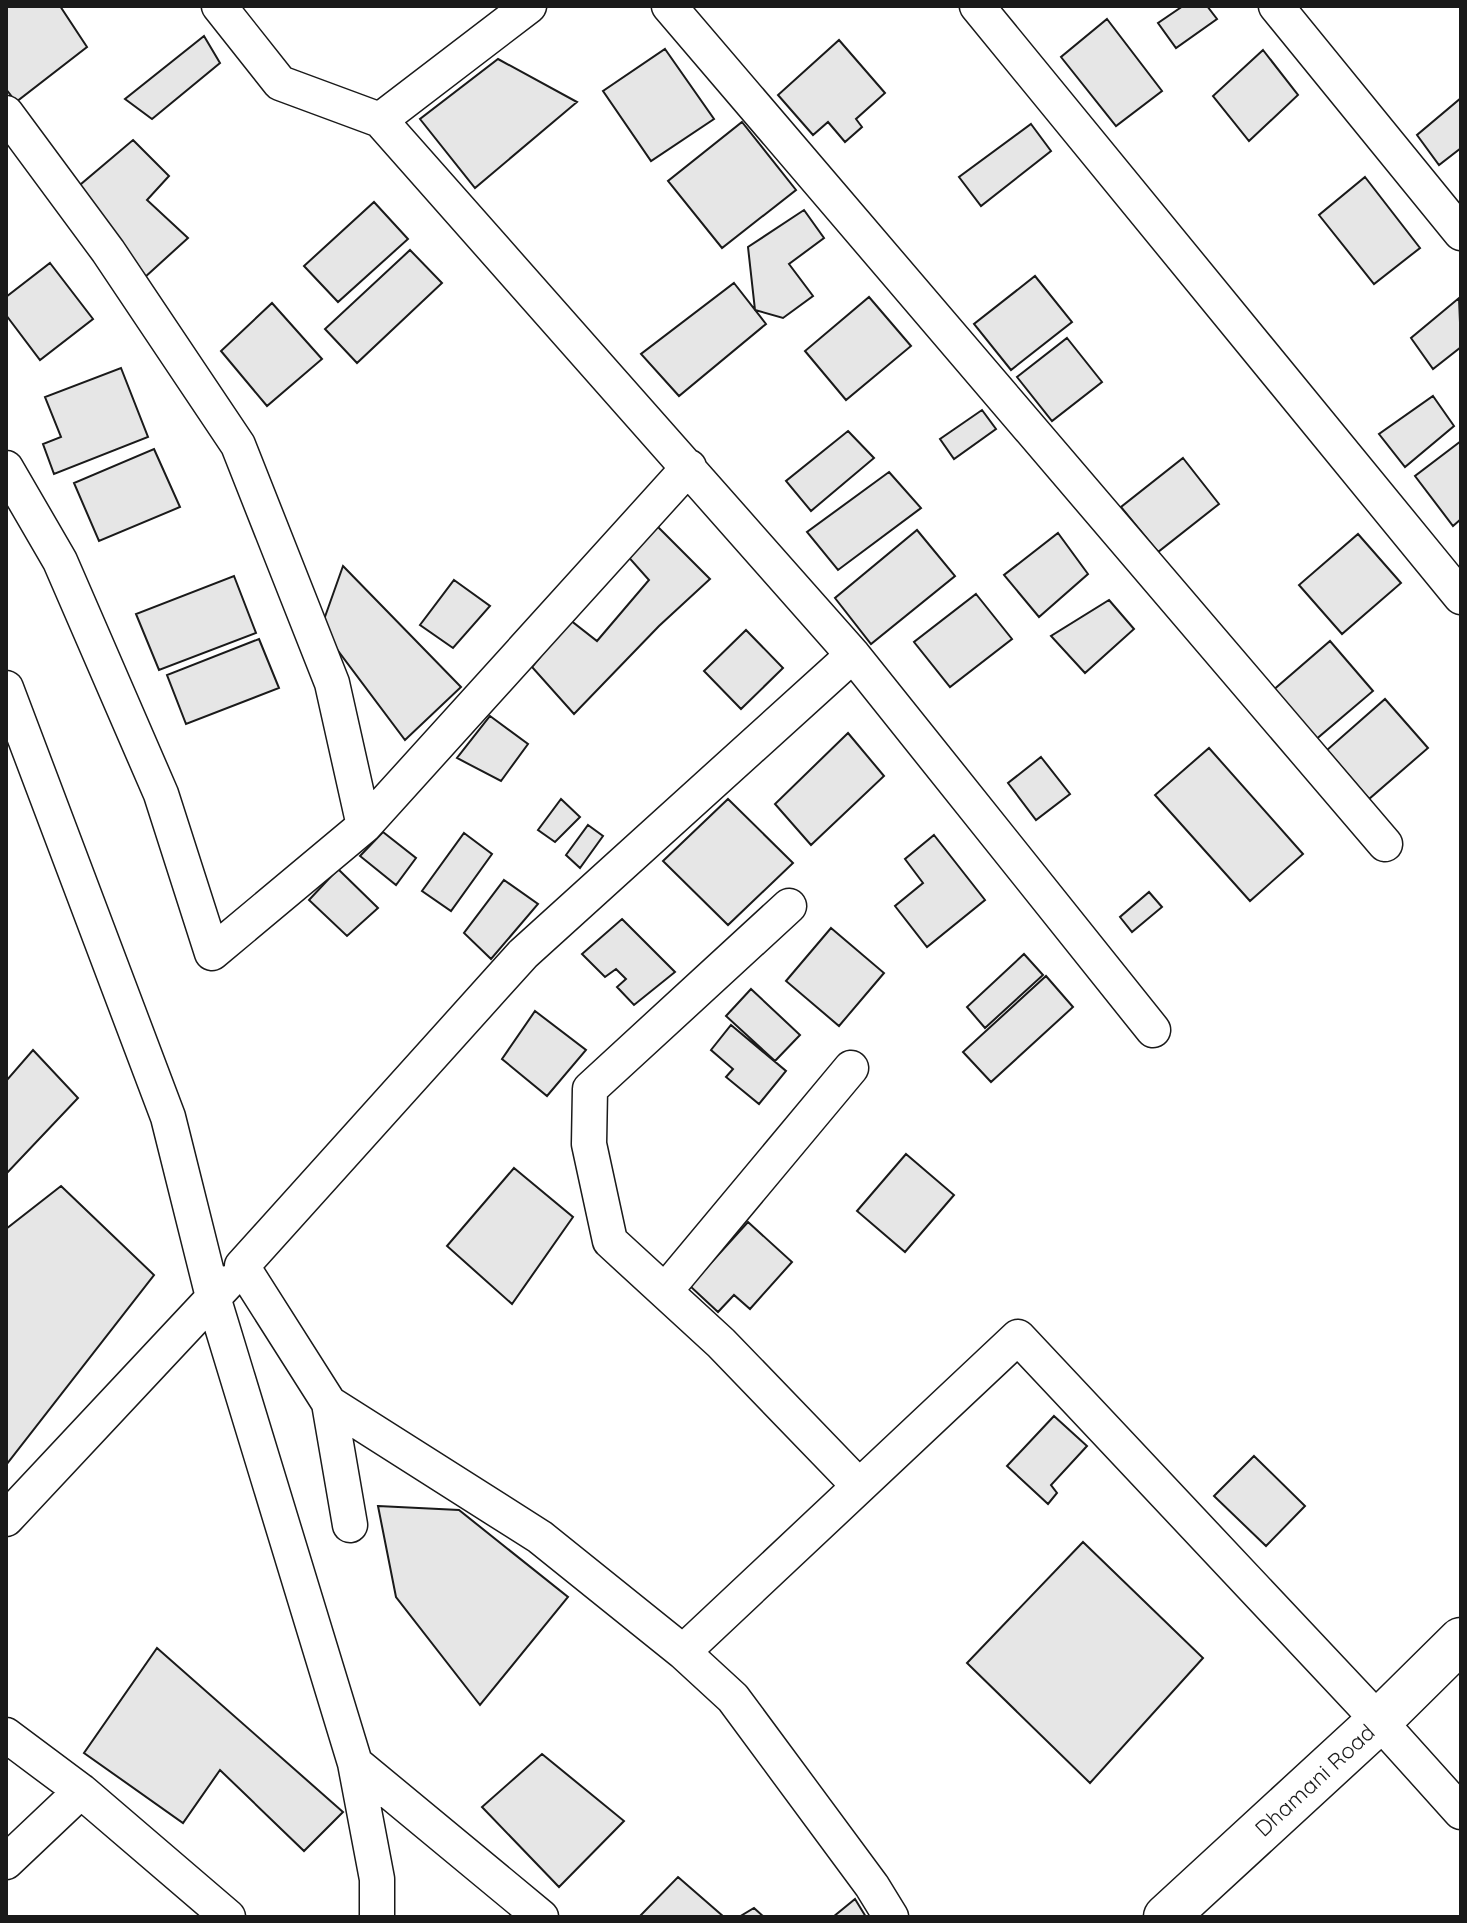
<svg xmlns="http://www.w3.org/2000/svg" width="1467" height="1923" font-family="Quicksand,sans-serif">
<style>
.building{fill:#e6e6e6;stroke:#1a1a1a;stroke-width:2}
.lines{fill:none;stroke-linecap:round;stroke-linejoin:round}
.minor-casing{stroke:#1a1a1a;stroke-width:37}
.secondary-casing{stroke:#1a1a1a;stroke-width:47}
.minor{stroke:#fff;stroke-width:34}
.secondary{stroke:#fff;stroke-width:44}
.labels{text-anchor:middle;stroke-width:6;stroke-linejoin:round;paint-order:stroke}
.street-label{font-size:22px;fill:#1a1a1a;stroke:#fff}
</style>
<rect width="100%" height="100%" fill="#fff"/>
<path class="building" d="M6,6H60L87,47L16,102L6,89Z
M1183,6H1207L1217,19L1176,48L1158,23Z
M1107,19L1162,91L1116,126L1061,57Z
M204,36L220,63L152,119L125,99Z
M839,40L885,93L856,119L862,127L845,142L828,122L813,135L778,95Z
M665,49L714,119L651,161L603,91Z
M1263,50L1298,95L1249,141L1213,96Z
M498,59L577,102L475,188L420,119Z
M1461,98V148L1439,165L1417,135Z
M742,122L796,190L722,248L668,181Z
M1031,124L1051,151L981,206L959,177Z
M133,140L169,176L147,200L188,238L144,278L74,190Z
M1365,177L1420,248L1374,284L1319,215Z
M374,202L408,239L338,302L304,266Z
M804,210L824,238L789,264L813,296L783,318L755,310L748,247Z
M410,250L442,283L357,363L325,329Z
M50,263L93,319L40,360L6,315V297Z
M1035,276L1072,322L1011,370L974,324Z
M734,283L766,324L679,396L641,354Z
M869,297L911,346L846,400L805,351Z
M1459,298L1461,347L1433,369L1411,338Z
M272,303L322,359L267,406L221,351Z
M1067,338L1102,382L1052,421L1017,377Z
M121,368L148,437L54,474L43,444L61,437L45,397Z
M1433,396L1454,426L1405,467L1379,434Z
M982,410L996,429L954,459L940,439Z
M848,431L874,458L811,511L786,481Z
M1461,441V519L1453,526L1415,476Z
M154,449L180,507L99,541L74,483Z
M1183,458L1219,504L1158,552L1121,507Z
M889,472L921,508L838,570L807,532Z
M646,515L710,579L659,626L574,714L532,667L570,620L597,641L649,580L624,552Z
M917,530L955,576L871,644L835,598Z
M1058,533L1088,574L1039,617L1004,575Z
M1358,534L1401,583L1342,634L1299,585Z
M343,566L461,687L405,740L321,628Z
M234,576L256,633L159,670L136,614Z
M454,580L490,606L453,648L420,625Z
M976,594L1012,639L950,687L914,642Z
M1109,600L1134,629L1085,673L1051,636Z
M746,630L783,668L741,709L704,671Z
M259,639L279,688L186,724L167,675Z
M1330,641L1373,691L1314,741L1271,692Z
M1385,699L1428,748L1369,799L1327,750Z
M490,716L528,744L501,781L457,758Z
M848,733L884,776L811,845L775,804Z
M1209,748L1303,854L1250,901L1155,795Z
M1041,757L1070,794L1036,820L1008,783Z
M561,799L580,817L555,842L538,830Z
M728,799L793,863L728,925L663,861Z
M588,825L603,836L580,868L566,855Z
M383,832L416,858L396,885L360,856Z
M464,833L492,854L451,911L422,891Z
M934,835L985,900L927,947L895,906L923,883L905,859Z
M338,869L378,908L347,936L309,900Z
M504,880L538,904L491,959L464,933Z
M1149,892L1162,907L1132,932L1120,917Z
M622,919L675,972L634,1005L617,987L626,979L616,969L605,977L582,954Z
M831,928L884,973L839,1026L786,981Z
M1024,954L1043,975L985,1028L967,1007Z
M1046,976L1073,1007L991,1082L963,1052Z
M751,989L800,1035L775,1061L726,1016Z
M535,1011L586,1050L547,1096L502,1059Z
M731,1025L786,1071L759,1104L726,1077L733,1069L711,1050Z
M33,1050L78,1098L6,1174V1081Z
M906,1154L954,1195L905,1252L857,1211Z
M514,1168L573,1217L512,1304L447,1246Z
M61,1186L154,1275L6,1465V1229Z
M748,1222L792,1262L750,1309L734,1295L718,1312L690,1286Z
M1054,1416L1087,1446L1051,1485L1057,1493L1048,1504L1007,1466Z
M1254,1456L1305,1506L1266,1546L1214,1496Z
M378,1506L459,1510L568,1597L480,1705L396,1597Z
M1083,1542L1203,1658L1090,1783L967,1663Z
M157,1648L343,1812L304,1851L220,1770L183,1823L84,1753Z
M542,1754L624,1821L559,1887L482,1807Z
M678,1877L724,1917H639Z
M855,1899L866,1917H833Z
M754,1908L764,1917H739Z"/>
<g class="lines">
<g class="minor-casing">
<path id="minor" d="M219,6L280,83L380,120L529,6
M669,6L1385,844
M977,6L1461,597
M1276,6L1461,233
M6,113L108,251L238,445L332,683L364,826L689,467
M380,120L853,655L1153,1030
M6,468L60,561L161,794L212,953L364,826
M853,655L523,954L242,1266L329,1403L540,1537L683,1652L733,1698L872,1886L891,1917
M6,688L168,1117L213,1297L355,1763L377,1879V1917
M789,906L590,1089L589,1144L610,1241L721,1343L859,1486
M665,1291L851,1068
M329,1403L350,1525
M6,1519L227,1283
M683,1652L1018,1337L1379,1721L1461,1812
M6,1735L81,1791L228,1917
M355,1763L541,1917
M6,1862L81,1791"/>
</g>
<g class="secondary-casing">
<g id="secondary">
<path id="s1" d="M1166,1917L1379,1721L1461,1640"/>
</g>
</g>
<use href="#minor" class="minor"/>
<use href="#secondary" class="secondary"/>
</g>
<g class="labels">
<g class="street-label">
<text dy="8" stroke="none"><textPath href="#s1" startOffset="202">Dhamani Road</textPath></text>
</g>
</g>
<rect width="1467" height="1923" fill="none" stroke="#1a1a1a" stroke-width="16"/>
</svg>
